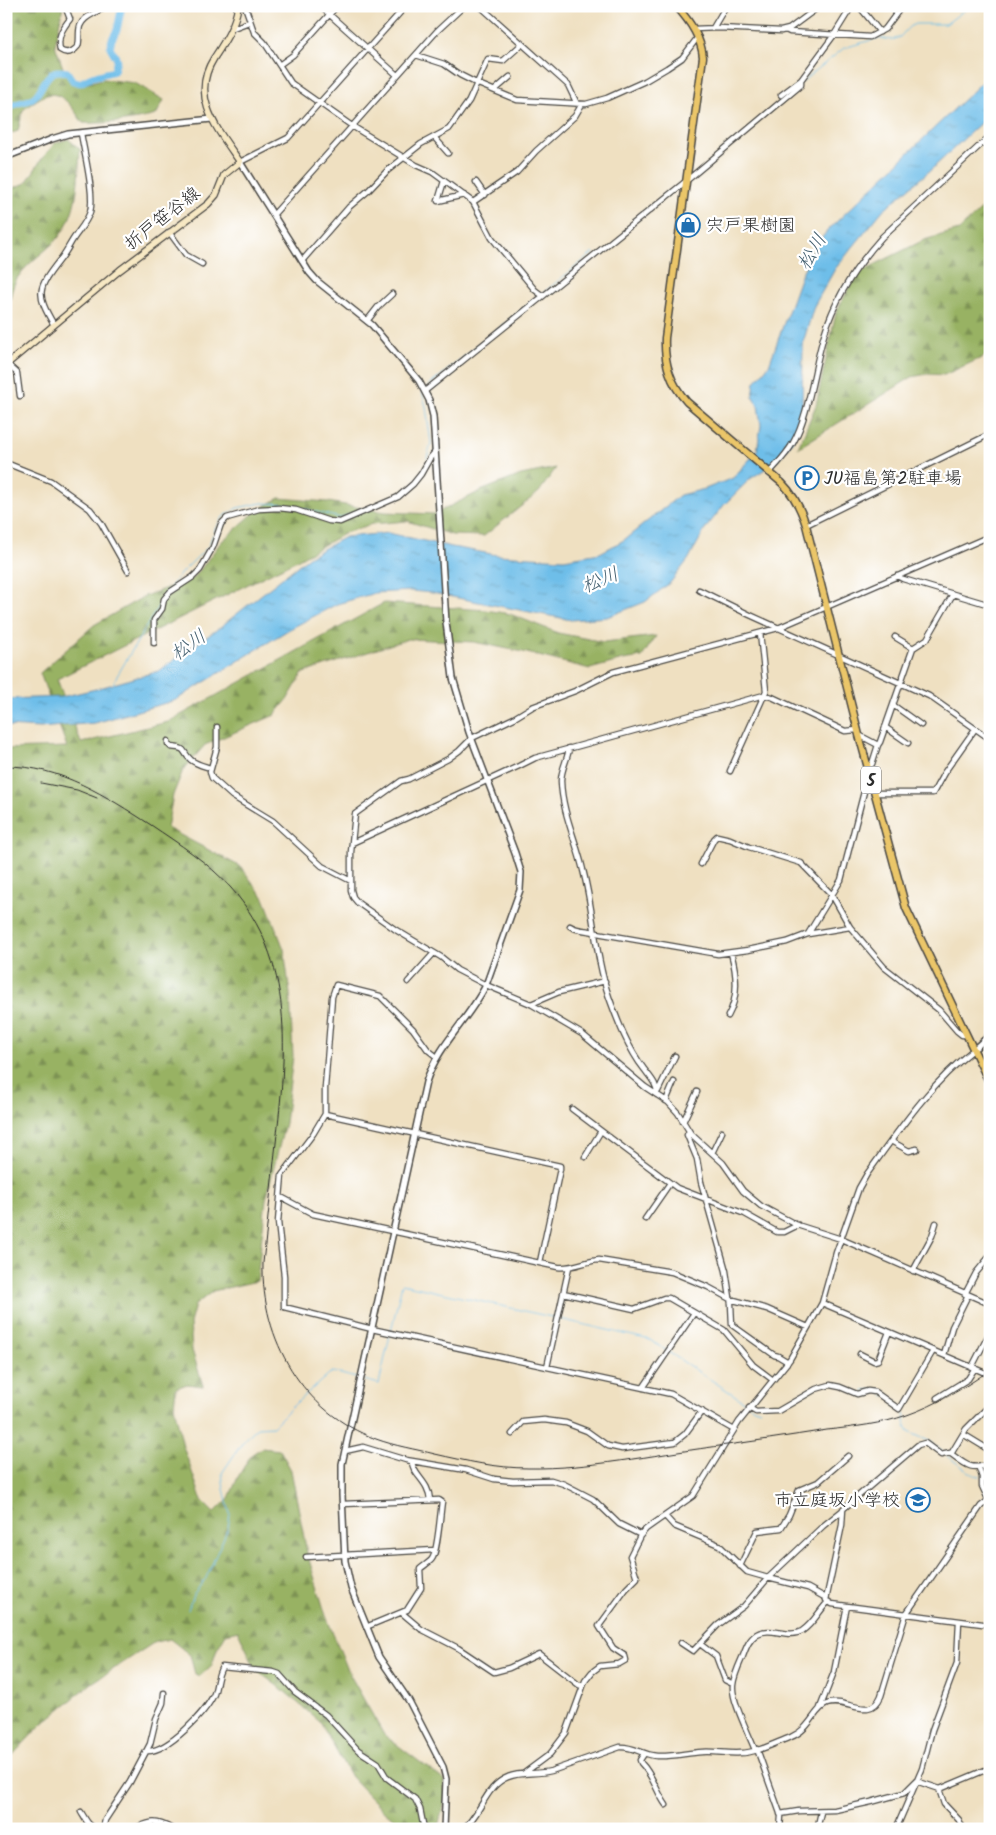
<svg xmlns="http://www.w3.org/2000/svg" width="996" height="1835" font-family="Kalam,'Klee One',sans-serif">
<style>
.forest{fill:url(#forest-firs);stroke:#626e47}
.water{fill:url(#water-ripples);stroke:#4c748a}
.lines{fill:none;stroke-linecap:round;stroke-linejoin:round}
.stream{stroke:#6ebee9;stroke-width:1}
.river{stroke:#6ebee9;stroke-width:7}
.minor-casing{stroke:#484642;stroke-width:7}
.tertiary-casing{stroke:#484642;stroke-width:8}
.secondary-casing{stroke:#484642;stroke-width:8}
.primary-casing{stroke:#484642;stroke-width:9}
.minor{stroke:#fff;stroke-width:4.5}
.tertiary{stroke:#fff;stroke-width:5}
.secondary{stroke:#f7e8c3;stroke-width:5.5}
.primary{stroke:#ebc669;stroke-width:6}
.rail{stroke:#2b2b2b;stroke-width:1}
.labels{text-anchor:middle;stroke-width:4.5;stroke-linejoin:round;paint-order:stroke}
.shield{fill:#fff;stroke:#6b6b6b;stroke-width:1}
.shield-label{font-size:16px;font-weight:bold;fill:#2b2b2b}
.street-label{font-size:18px;fill:#2b2b2b;stroke:#fff}
.poi-label{font-size:18px;fill:#2b2b2b;stroke:#fff;text-anchor:start}
.water-label{font-size:19px;font-style:italic;fill:#425e6e;stroke:#fff}
</style>
<defs>
<pattern id="forest-firs" width="22" height="20" patternUnits="userSpaceOnUse" patternTransform="scale(1.25)"><rect width="22" height="20" fill="#98b263"/><path d="M5 1l3.5 6h-7zM16 11l3.5 6h-7z" fill="#7c9152"/></pattern>
<pattern id="water-ripples" width="26" height="14" patternUnits="userSpaceOnUse" patternTransform="scale(1.25)"><rect width="26" height="14" fill="#6ebee9"/><path d="M2 4q2-2 4 0t4 0M15 11q2-2 4 0t4 0" fill="none" stroke="#5b9bbd"/></pattern>
</defs>
<rect width="100%" height="100%" fill="#fff"/>
<filter id="ink" filterUnits="userSpaceOnUse"><feTurbulence type="fractalNoise" baseFrequency=".02" numOctaves="2"/><feDisplacementMap in="SourceGraphic" scale="10" xChannelSelector="R" yChannelSelector="G"/><feConvolveMatrix kernelMatrix="1 2 1 2 8 2 1 2 1" color-interpolation-filters="sRGB"/></filter>
<filter id="wash" filterUnits="userSpaceOnUse"><feTurbulence type="fractalNoise" baseFrequency=".0096" numOctaves="4" result="noise"/><feDisplacementMap in="SourceGraphic" scale="20" xChannelSelector="R" yChannelSelector="G"/><feGaussianBlur stdDeviation="1.12" result="paint"/><feColorMatrix in="noise" values="0 0 0 0 0 0 0 0 0 0 0 0 0 0 0 0 0 1.4 0 .05"/><feComposite in="paint" operator="in"/></filter>
<g filter="url(#wash)">
<rect width="100%" height="100%" fill="#efe0c1"/>
<path class="forest" d="M6,6H63L55,45L64,71L79,85L103,79L135,83L164,100L156,115C132,121 107,124 83,123C75,112 63,90 47,95C39,97 30,105 23,110L18,131L6,135Z
M68,139L80,149C78,180 79,210 59,237C47,251 29,261 18,277C10,289 11,301 6,313V191L26,183L41,160L55,143Z
M990,199V354L944,375L927,374L912,377L798,448L816,405L836,313L856,274L924,240L959,230L988,203Z
M556,468L539,492L484,536L452,535L407,521L372,524L345,533L295,561L57,679L81,743L168,722L384,603L486,610L510,614L558,633L604,642L656,636L642,657L623,660L590,669L523,652L474,642L408,639L303,673L287,700L275,715L205,745L183,770L173,795L167,828L241,867L264,898L284,949L290,994L293,1056L285,1123L266,1199L257,1281L213,1291L195,1305L190,1323L192,1350L203,1386L187,1384L176,1388L174,1406L183,1446L202,1501L214,1513L229,1498L238,1477L251,1455L261,1448L280,1450L291,1470L307,1553L326,1616L350,1675L384,1735L444,1780L446,1797L438,1826L426,1829H407L384,1811L351,1777L320,1722L283,1690L256,1670L238,1631L226,1634L217,1649L212,1665L200,1676L195,1674L190,1655L170,1639L155,1642L92,1683L41,1725L6,1762V749L67,747L40,673L94,625L145,596L194,578L221,542L255,512L279,498L328,502L385,512L434,514L483,490L521,475Z"/>
<path class="water" d="M990,73V114L933,168L883,210L835,269L814,306L803,343L802,418L792,442L776,462L750,479L724,505L706,528L688,560L670,583L645,602L607,617L571,620L432,593L411,591L375,593L337,604L288,630L176,700L95,723L40,728L6,726V699L61,697L96,689L159,671L219,628L310,556L345,537L388,533L452,547L497,555L564,559L600,553L624,540L680,495L705,489L733,478L757,451L761,425L758,406L753,397L755,382L769,365L802,273L816,245L828,230L975,89Z"/>
<g class="lines">
<path class="stream" d="M803,81L844,48L878,38L892,40L900,37L909,27L915,24H946L970,6
M543,293L593,253
M427,387L540,295
M422,391L426,407L431,443L427,458
M164,596L181,573L208,547L216,527L223,517L237,508L262,503L285,504L340,518L367,508
M114,685V681L162,600
M560,1319L650,1340L754,1408L760,1410
M391,1331L402,1284L556,1318
M364,1380L379,1384L390,1335
M864,1390H875L885,1396
M902,1409C907,1416 903,1425 909,1432L931,1442L944,1453
M947,1456L974,1475L979,1476
M982,1474L990,1468
M188,1610L193,1595L206,1578L228,1528L230,1514L224,1489L222,1473L243,1442L257,1427L273,1426L297,1402L329,1374L333,1372L360,1379"/>
<path class="river" d="M6,112C17,99 24,105 34,97C42,91 44,76 54,72C58,70 63,71 67,72L73,81L80,83L92,77L114,71L117,59L110,47L112,39L117,30L122,6"/>
</g>
</g>
<g filter="url(#ink)">
<g class="lines">
<g class="minor-casing">
<path id="minor" d="M65,6L70,19C62,29 57,37 60,50C67,55 73,52 78,46C80,40 78,33 80,26C84,15 97,14 104,6
M245,6L254,32L264,42L291,83L352,126L416,165L432,172L473,202L492,238L535,290L543,296
M320,6L397,75
M480,6L568,85L577,104
M859,6L880,32
M233,28L249,22
M713,28L726,6
M694,29L719,28L781,31L789,29L820,6
M786,30L790,32L870,37L885,29L902,6
M416,55L444,64L460,75L476,83L517,100L586,104L607,98L645,81L667,68L682,58L698,37
M279,65L293,55L337,6
M495,90L510,77
M781,95L801,80L834,35L852,6
M434,137L448,153
M240,162L288,138L406,6
M476,182L485,195
M438,201L464,195
M438,201L444,181
M473,202L517,172L536,151L575,116L582,104
M274,214L437,31L464,6
M169,232L186,255L202,264
M302,261L349,207L369,190L387,171L421,144L449,129L469,101L488,59L503,61L522,44
M367,321L378,307L392,294
M54,325C36,294 37,289 59,261C66,253 70,243 76,235C81,228 87,221 90,212C95,195 84,152 81,133
M7,364L17,373L20,396
M425,391L685,182L801,85V80
M6,463L51,481L90,509L101,523L128,571
M769,473C778,463 787,454 793,443C809,415 814,367 824,335C835,298 856,266 882,237L990,136
M806,525L990,434
M990,536L778,628L613,672L575,691L532,707L514,718L472,738L459,751L448,759L409,779L401,781L355,814L351,852V890L353,897L358,903L396,930L441,957L457,970L486,985L531,1004L582,1034L645,1087L668,1102L678,1113L691,1134L723,1163L743,1191L761,1206L797,1225L841,1239L990,1304
M897,576L903,579L990,605
M699,590L750,615L929,696L990,739
M154,643V620L162,609L164,599L170,592L193,577L200,570L213,547L221,524L227,518L259,509L279,508L296,510L329,521L340,522L398,497L413,484L421,474L430,458L435,452
M913,648L927,639L953,594
M893,705L921,725
M217,727V747L210,772L212,778L232,796L273,821L322,866L351,881
M885,727L908,743
M859,735L878,745L880,742L913,648L895,637
M168,741V744L171,747C189,749 180,750 191,760C196,764 204,766 210,768
M569,748C568,759 561,769 561,781C562,812 576,840 583,870C594,912 595,956 609,997C618,1022 628,1048 644,1069C650,1077 658,1085 657,1095
M868,767L872,764L878,745
M730,771L766,691L760,633
M874,793H933L944,773L975,729
M352,843L519,766L535,758L764,695L772,697L845,731L858,730
M701,864L714,839L717,836L730,839L749,847L801,863L832,895L850,927L884,967L939,1010L957,1031L962,1035H966
M570,926C579,932 589,929 597,933L718,954L748,950L787,942L808,934L841,880L866,784L870,777
M808,934L850,927
M408,982L434,953
M531,1004L559,992L605,981
M728,1016C739,997 737,974 731,953
M437,1057L428,1050L413,1029L380,996L336,985L332,997L325,1088V1114L313,1134L282,1175L278,1222L284,1276V1307L372,1329L671,1394L734,1430
M658,1091L675,1056
M666,1101L674,1082
M572,1109L677,1188L745,1214L777,1232H784L798,1225
M325,1114L560,1166V1169L540,1262
M683,1122L697,1092
M689,1131L687,1135L697,1159L701,1182L726,1271L731,1304L732,1325L774,1355L778,1356L788,1362
M891,1141L909,1151L917,1149
M712,1153L722,1132
M585,1157L601,1131
M281,1197L313,1214L558,1267C572,1269 585,1261 599,1260L672,1272L708,1287L730,1299L767,1309L808,1327
M645,1219L670,1183
M913,1271L932,1236L936,1223
M563,1293L634,1309L664,1298H669L724,1330L753,1365L773,1380
M965,1294L976,1273L990,1256
M822,1303L990,1375
M860,1354L874,1361L878,1360L889,1332
M944,1355L952,1327L968,1295
M547,1367L569,1267
M972,1367L990,1332
M643,1388L694,1313
M937,1398L968,1379L975,1368
M749,1408L756,1412L778,1411L816,1389L830,1385L840,1387L857,1394L868,1391L875,1392L899,1409L933,1351
M512,1434L523,1422L544,1420L566,1423L587,1431L608,1446L622,1449L675,1442L685,1434L702,1411
M963,1434L986,1448L990,1444
M345,1451L363,1447L406,1460L466,1470L494,1479L513,1481L551,1480L564,1484L593,1499L619,1524L641,1535
M951,1454L966,1429L990,1405
M412,1461C412,1475 429,1481 430,1500
M990,1463C971,1472 965,1464 950,1453L941,1455L925,1443L918,1445L843,1509L842,1525L826,1600L832,1604L990,1625
M979,1468L982,1477V1486L988,1499
M343,1504L439,1500L442,1502C440,1514 438,1551 432,1559C429,1563 423,1566 420,1569L421,1588L407,1610L366,1627
M665,1516L674,1526L719,1545L747,1572L768,1578L744,1606L718,1625L693,1651L681,1643
M306,1557L435,1550
M740,1566L757,1531L781,1528L789,1515L799,1490L818,1482L848,1456
M826,1598L808,1588L768,1578L823,1526L843,1510
M402,1613L421,1629L458,1648L494,1672L509,1668L539,1654L579,1685L583,1686
M700,1644L716,1656L725,1680L733,1684
M820,1708L834,1672L847,1606
M757,1749L781,1816L780,1829
M755,1750C749,1734 731,1700 733,1685C734,1675 739,1665 743,1656C746,1648 749,1639 757,1634C771,1626 788,1639 802,1631C813,1624 819,1611 828,1602
M147,1751C168,1752 206,1712 214,1694C217,1685 217,1675 222,1667L273,1672L279,1674L295,1692L326,1715L358,1750L378,1763L387,1778L415,1799L420,1809L424,1829
M644,1754L640,1760L641,1763C653,1775 656,1791 666,1805
M523,1774L550,1754L566,1733L585,1681L592,1672L600,1666L619,1664L626,1660L625,1656L613,1648L599,1626L626,1589L637,1578L630,1556L640,1536L646,1529L693,1496L739,1422L790,1359L822,1303L836,1253L859,1188L867,1174C899,1130 930,1084 973,1050
M939,1789L944,1804L959,1820L963,1829
M81,1812C86,1820 88,1826 97,1829
M780,1814L799,1811L835,1810L871,1802L904,1793L916,1781L940,1789L990,1768
M103,1829L105,1820L130,1782L150,1744L156,1719L163,1703L164,1693
M133,1829C151,1822 155,1819 172,1829
M463,1829C481,1815 485,1786 508,1777C521,1771 537,1775 551,1771L620,1747C633,1746 643,1755 657,1756C672,1757 686,1753 702,1752C715,1751 728,1754 740,1753C757,1753 775,1743 791,1737C811,1729 814,1709 827,1704C846,1697 870,1722 881,1696L906,1614L981,1506L990,1499
M819,1829L818,1825L821,1812
M896,1829L922,1769L932,1730L957,1663L959,1621"/>
</g>
<g class="tertiary-casing">
<path id="tertiary" d="M6,157L52,139L68,134L212,119
M240,162L309,272L317,281L372,325L419,381L429,400L433,416L446,622L453,678L469,732L515,853L521,872L520,890L486,985C469,1019 438,1045 426,1082L342,1464V1495L345,1561L351,1588L379,1657L409,1701L443,1767L446,1779L444,1829
M973,1050L990,1035"/>
</g>
<g class="secondary-casing">
<path id="secondary" d="M6,365L120,270L208,204L216,195L224,175L240,162C218,130 189,97 214,58C225,41 235,26 238,6"/>
</g>
<g class="primary-casing">
<path id="primary" d="M676,6C690,21 701,37 703,57L665,338C664,363 670,383 687,402L782,483C794,495 801,509 806,525L859,735L906,908L990,1084"/>
</g>
<use href="#minor" class="minor"/>
<use href="#tertiary" class="tertiary"/>
<use href="#secondary" class="secondary"/>
<use href="#primary" class="primary"/>
<path class="rail" d="M6,766C61,766 106,796 151,825C179,844 208,862 231,888C296,961 286,1054 276,1143C272,1183 267,1223 263,1263C261,1340 303,1412 376,1439C395,1446 415,1449 435,1454C466,1461 496,1468 528,1468C588,1469 652,1455 712,1447C750,1442 789,1436 827,1430C854,1427 882,1424 907,1415C938,1404 964,1388 990,1370
M41,783L77,790L97,798"/>
</g>
</g>
<defs>
<g id="shop-ring" transform="scale(1.25)"><circle r="9.5" fill="#fff" stroke="#1f6fb2" stroke-width="1.5"/><path d="M-5-2.5h2.3a2.7 3.5 0 0 1 5.4 0H5L5.5 6h-11ZM-1.5-2.5h3a1.5 2.3 0 0 0-3 0Z" fill="#1f6fb2"/></g>
<g id="parking-ring" transform="scale(1.25)"><circle r="9.5" fill="#fff" stroke="#1f6fb2" stroke-width="1.5"/><path d="M-3.5-5.5H1a3.5 3.5 0 0 1 0 7H-1V5.5H-3.5ZM-1-3.4V-.6H.8a1.4 1.4 0 0 0 0-2.8Z" fill="#1f6fb2"/></g>
<g id="school-ring" transform="scale(1.25)"><circle r="9.5" fill="#fff" stroke="#1f6fb2" stroke-width="1.5"/><path d="M0-5L7-2L0 1L-7-2ZM-4 1L0 2.5L4 1V4Q0 6-4 4Z" fill="#1f6fb2"/></g>
</defs>
<g fill-rule="evenodd">
<use href="#shop-ring" x="688" y="225"/>
<use href="#parking-ring" x="807" y="478"/>
<use href="#school-ring" x="918" y="1500"/>
</g>
<g class="labels">
<rect class="shield" x="861" y="766.5" width="20" height="27" rx="4"/>
<g class="shield-label">
<text x="871" y="786">5</text>
</g>
<g class="street-label">
<text transform="translate(162 218) rotate(-38)" y="6">折戸笹谷線</text>
</g>
<g class="poi-label">
<text x="706" y="231">宍戸果樹園</text>
<text x="824" y="484">JU福島第2駐車場</text>
<text x="900" y="1506" text-anchor="end">市立庭坂小学校</text>
</g>
<g class="water-label">
<text transform="translate(811 251) rotate(-59)" y="7">松川</text>
<text transform="translate(600 579) rotate(-22)" y="7">松川</text>
<text transform="translate(188 644) rotate(-35)" y="7">松川</text>
</g>
</g>
<rect width="996" height="1835" fill="none" stroke="#fff" stroke-width="25"/>
</svg>
